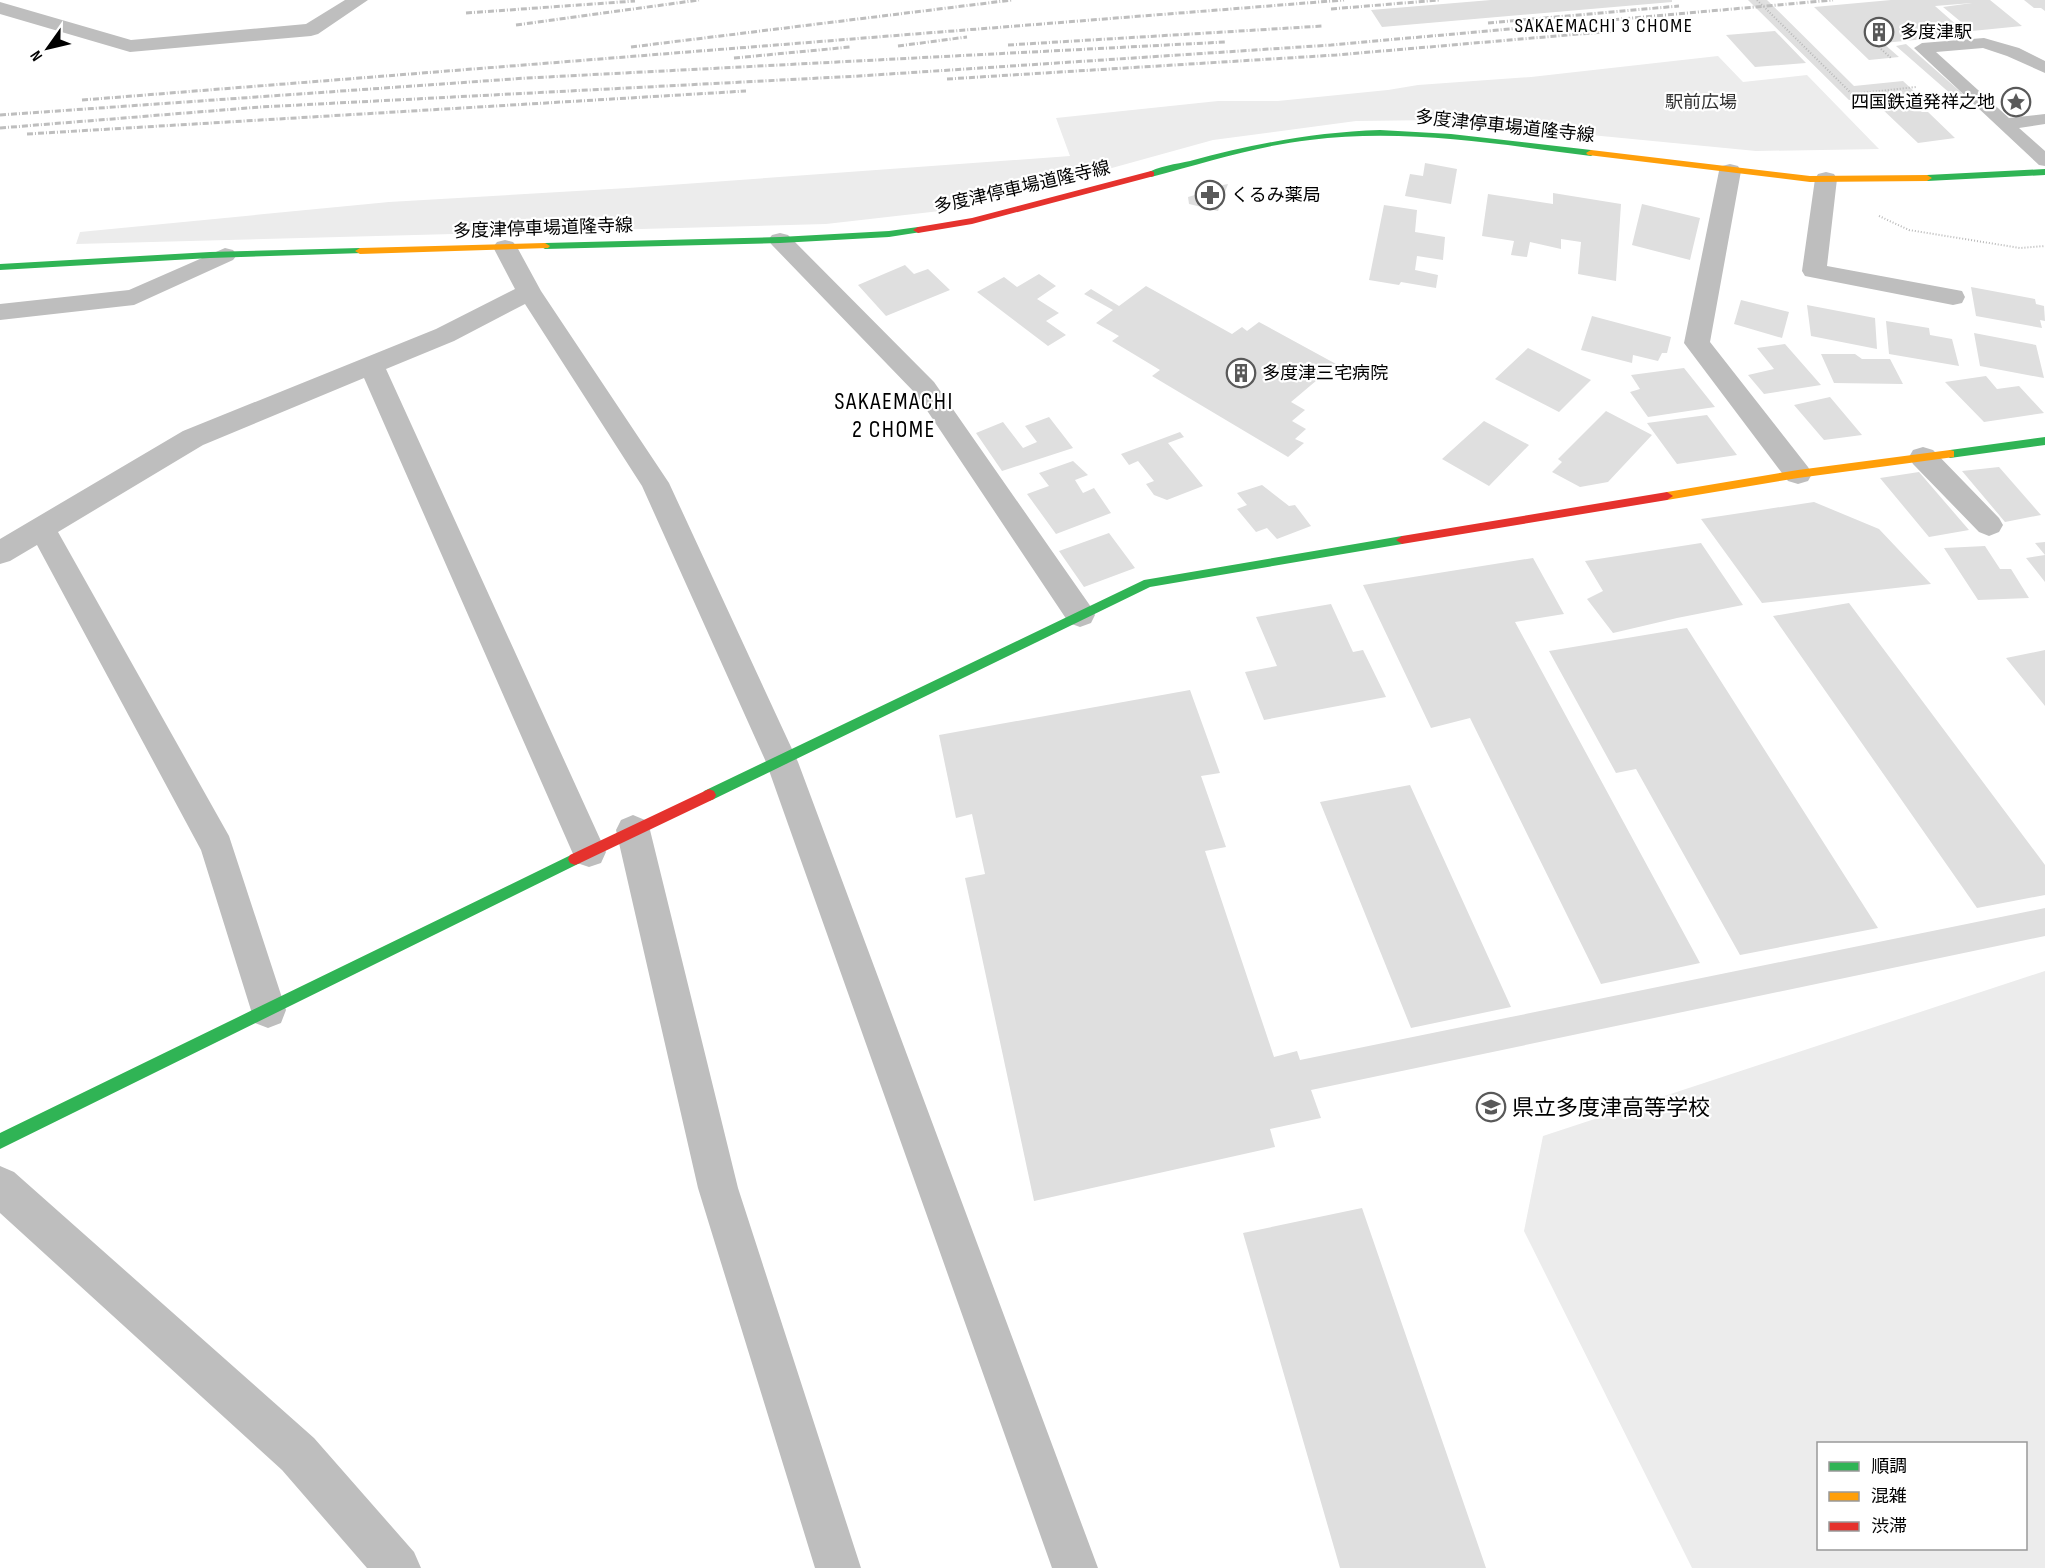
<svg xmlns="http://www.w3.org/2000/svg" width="2045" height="1568" font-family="'Sofia Sans Condensed','Noto Sans JP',sans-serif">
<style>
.green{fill:#ececec;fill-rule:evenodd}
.building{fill:#dfdfdf}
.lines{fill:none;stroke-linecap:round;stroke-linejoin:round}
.path{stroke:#b9b9b9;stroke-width:2;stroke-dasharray:1 2;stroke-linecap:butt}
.lane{fill:#bebebe;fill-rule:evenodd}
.street{fill:#bebebe;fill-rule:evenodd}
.fast{fill:#30b455;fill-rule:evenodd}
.slow{fill:#ff9f0a;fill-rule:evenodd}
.jam{fill:#e5322d;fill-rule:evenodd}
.rail{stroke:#bebebe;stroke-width:3;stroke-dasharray:6 2 1 2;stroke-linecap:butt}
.path-bridge{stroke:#b9b9b9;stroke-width:2;stroke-dasharray:1 2;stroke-linecap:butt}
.labels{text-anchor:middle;stroke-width:4.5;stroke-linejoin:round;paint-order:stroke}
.far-poi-label{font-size:18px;fill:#000;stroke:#fff;text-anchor:start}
.far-park-label{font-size:18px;fill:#333;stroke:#fff}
.far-street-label{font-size:18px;fill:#000;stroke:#fff}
.far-neighbourhood-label{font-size:20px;letter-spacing:1.5px;fill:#000;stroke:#fff}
.poi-label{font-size:22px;fill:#000;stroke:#fff;text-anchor:start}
.neighbourhood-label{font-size:24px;letter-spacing:1.5px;fill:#000;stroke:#fff}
</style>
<rect width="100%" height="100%" fill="#fff"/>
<path class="green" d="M1718,56L1743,82L1807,75L1879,149L1756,151L1438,120L1356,121L1213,140L1007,197L940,211L826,224L76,244L80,232L389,202L628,188L1070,156L1056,118L1218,101H1278L1388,90L1418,85L1531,77Z
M2045,971V1568H1692L1524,1231L1543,1136ZM1818,1444H2026V1548H1818Z"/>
<path class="building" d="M1491,0H1672V2L1382,27L1371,10Z
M1748,0H1767L1854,86L1903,81L1916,93L1849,100Z
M1891,0H1990L2022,26L1972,31L1943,7L1972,3L1935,6L1968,35L1883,43L1899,57L1869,60L1814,7Z
M2024,0H2045V11L2041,8H2034Z
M1775,31L1806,63L1755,67L1726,35Z
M1906,44L1963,94L1952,95L1896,46Z
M1912,103L1922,112H1928L1955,138L1918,143L1880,107Z
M1425,163L1457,169L1451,204L1405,196L1410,174L1423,176Z
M1228,184L1218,211L1189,204L1188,197L1205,192L1202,189Z
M1553,193L1621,204L1616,281L1578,274L1581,242L1561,239V249L1530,242L1527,257L1511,255L1514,241L1482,236L1488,194L1553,204Z
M1642,204L1700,218L1690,260L1632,245Z
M1384,205L1417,210L1415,232L1445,237L1443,260L1417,256L1415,270L1438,275L1436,288L1401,282L1399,285L1369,280Z
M905,265L914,274L928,269L950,290L886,316L858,285Z
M1039,274L1056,286L1037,299L1059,313L1046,321L1066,335L1048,346L977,292L1004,277L1017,287Z
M1146,286L1232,334L1242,327L1247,331L1259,322L1336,364L1291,402L1305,410L1292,421L1306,429L1295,439L1304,443L1288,457L1152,376L1160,370L1112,341L1119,336L1096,323L1113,310L1084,294L1091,289L1119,306Z
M1971,287L2035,299L2036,304L2044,306L2045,321L2040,320L2042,328L1976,316Z
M1741,300L1789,312L1782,338L1734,324Z
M1807,305L1875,318L1877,349L1811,336Z
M1592,316L1671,337L1667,353H1662L1658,361L1633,355L1632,363L1581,350Z
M1886,321L1929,328L1930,335L1952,339L1959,366L1889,354Z
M1974,333L2036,345L2044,378L1980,366Z
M1785,344L1821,385L1764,394L1748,375L1774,369L1757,348Z
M1528,348L1591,380L1559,412L1495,379Z
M1821,354H1855L1862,359H1890L1903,384L1834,383Z
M1684,368L1715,407L1648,417L1630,392L1640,389L1631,375Z
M1986,376L1997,389L2019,386L2044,413L1984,422L1945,382Z
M1830,397L1862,435L1824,440L1794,405Z
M1606,411L1652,435L1608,482L1580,487L1552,472L1562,462L1558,459Z
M1707,415L1737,455L1677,464L1647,423Z
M1049,417L1073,448L1002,471L976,433L1003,422L1023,448L1037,442L1025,426Z
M1484,421L1529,445L1489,486L1442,459Z
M1180,432L1184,437L1168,443L1203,486L1167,500L1154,495L1146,484L1154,481L1138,461L1129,465L1121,454Z
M1073,461L1088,475L1075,480L1083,493L1094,488L1111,513L1056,534L1027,494L1049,486L1039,473Z
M1999,467L2041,515L2005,522L1962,471Z
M1919,472L1969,530L1929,537L1880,478Z
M1262,485L1289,506L1295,505L1311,526L1277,539L1267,528L1256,532L1237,509L1247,505L1237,493Z
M1814,502L1879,529L1931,584L1762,603L1701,519Z
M1109,533L1135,568L1084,587L1059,551Z
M2045,542V582L2026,558L2045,555L2035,543Z
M1701,543L1743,605L1677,618L1613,633L1587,599L1603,591L1585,561Z
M1985,546L2000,569H2011L2029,598L1978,600L1944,548Z
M1533,558L1564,614L1515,622L1700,963L1601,984L1470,718L1431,728L1363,585Z
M1849,603L2045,865V895L1977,908L1773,616Z
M1331,604L1353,652L1363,650L1386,697L1264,720L1245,672L1277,666L1256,617Z
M1687,628L1878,928L1740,955L1636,769L1616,773L1549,651Z
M2045,650V706L2006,658Z
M1190,690L1220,773L1201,776L1226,847L1205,851L1274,1057L1297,1051L1300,1060L2045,908V936L1311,1090L1321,1118L1270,1129L1275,1147L1034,1201L965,878L985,874L972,814L956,818L939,735Z
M1410,785L1511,1007L1411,1028L1320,802Z
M1362,1208L1486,1568H1340L1243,1233Z"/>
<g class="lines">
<path class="path" d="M1881,49L1891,58
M1852,94L1916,87
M1879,216L1909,230L2020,248L2045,246"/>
<path class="lane" d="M1984,38L2019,48L2045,61V73L2007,56L1983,48L1936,52L2009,118L2045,114V124L2019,128L2045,151V166L2039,165L1914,48L1922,43Z"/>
<path class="street" d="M345,0H368L318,34L311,36L130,52L0,14V2L131,40L306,24Z
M1730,164L1738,166L1741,171L1710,342L1808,467L1812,474L1808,481L1798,484L1788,481L1684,343L1719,171L1722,166Z
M1826,172L1834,174L1837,179L1827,266L1962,291L1965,297L1962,303L1953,305L1805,276L1802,271L1815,179L1818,174Z
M780,233L788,235L934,382L1091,607L1095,615L1091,623L1080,627L1069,623L916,394L772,245L768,240L772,235Z
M505,240L513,242L517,247L541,291L669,483L798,762L1098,1568H1052L766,762L642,486L525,304L454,341L386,369L606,852L601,863L589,867L577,863L364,378L203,445L58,532L229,836L286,1010L281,1023L268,1028L255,1023L201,850L37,545L10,561L0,564V539L183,431L436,329L515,289L493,247L497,242Z
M225,248L233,250L237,255L233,260L134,305L0,320V304L129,290Z
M1923,447L1933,450L1999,518L2003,525L1999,532L1989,536L1979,532L1913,464L1909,457L1913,450Z
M633,815L645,820L650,830L738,1188L861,1568H815L698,1188L616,830L621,820Z
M0,1166L14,1172L314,1438L414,1552L421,1568H367L282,1470L0,1213Z"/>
<path class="fast" d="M1380,130L1451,134L1591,150L1596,153L1591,156C1498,144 1404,128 1310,140C1256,146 1204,163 1151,177L1146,174C1157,166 1177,164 1190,161C1253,144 1315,132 1380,130Z
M2045,169V175L1927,181L1922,178L1927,175Z
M918,227L923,230L921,232L889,237L780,243L545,249L540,246L545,243L780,237L889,231Z
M360,248L363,249V253L210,258L0,270V264L210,252Z
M2045,437V445L1950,458L1944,454L1950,450Z
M1402,536L1408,540L1402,544L1150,587L714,799L709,801L704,799L702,795L704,791L1144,580Z
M575,853L580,855L582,859L580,863L0,1149V1133Z"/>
<path class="slow" d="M1591,150L1810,176L1927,175L1932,178L1927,181L1810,182L1588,155L1586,153Z
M545,243L550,246L548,248L360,254L355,251L360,248Z
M1950,450L1954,451V457L1798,478L1667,500L1661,496L1667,492L1798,470Z"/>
<path class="jam" d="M1151,171L1154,172V176L972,224L918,233L913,230L918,227L972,218Z
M1667,492L1673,496L1667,500L1402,544L1396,540L1402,536Z
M709,789L714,791L716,795L714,799L580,863L575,865L570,863L568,859L570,855Z"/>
<path class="rail" d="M1331,9L1440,0
M466,13L635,1
M1488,23L1679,6
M516,25L699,0
M1008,45L1323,26
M898,46L967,37
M631,47L1012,0
M734,58L850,47
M947,79L1336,55L1614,31
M82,100L1344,0
M0,115L527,78L1225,42
M0,128L260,107L859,76L1331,45L1833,0
M27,134L746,91"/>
<path class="path-bridge" d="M1757,0L1852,94"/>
</g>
<defs>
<g id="building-ring" transform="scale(1.5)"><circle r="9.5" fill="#fff" stroke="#595959" stroke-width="1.5"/><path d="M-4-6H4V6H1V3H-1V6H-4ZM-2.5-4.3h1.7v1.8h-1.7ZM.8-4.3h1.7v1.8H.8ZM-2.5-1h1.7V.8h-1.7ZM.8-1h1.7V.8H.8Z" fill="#595959"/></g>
<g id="sight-ring" transform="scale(1.5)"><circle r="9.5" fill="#fff" stroke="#595959" stroke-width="1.5"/><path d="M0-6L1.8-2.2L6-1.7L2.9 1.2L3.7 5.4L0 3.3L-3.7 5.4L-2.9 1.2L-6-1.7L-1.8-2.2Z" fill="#595959"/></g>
<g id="pharmacy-ring" transform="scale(1.5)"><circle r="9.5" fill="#fff" stroke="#595959" stroke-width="1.5"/><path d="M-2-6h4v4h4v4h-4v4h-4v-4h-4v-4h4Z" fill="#595959"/></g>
<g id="school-ring" transform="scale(1.5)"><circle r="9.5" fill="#fff" stroke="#595959" stroke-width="1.5"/><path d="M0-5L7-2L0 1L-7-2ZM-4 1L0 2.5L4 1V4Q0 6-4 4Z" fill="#595959"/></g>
</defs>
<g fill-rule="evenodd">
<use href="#building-ring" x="1879" y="32"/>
<use href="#sight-ring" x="2016" y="102"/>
<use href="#pharmacy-ring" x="1210" y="195"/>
<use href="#building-ring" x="1241" y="373"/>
<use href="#school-ring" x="1491" y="1107"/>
</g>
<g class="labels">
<g class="far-poi-label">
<text x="1900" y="38">多度津駅</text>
<text x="1995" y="108" text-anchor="end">四国鉄道発祥之地</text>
<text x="1231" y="201">くるみ薬局</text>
<text x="1262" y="379">多度津三宅病院</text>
</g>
<g class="far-park-label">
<text x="1701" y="108">駅前広場</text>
</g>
<g class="far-street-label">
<text transform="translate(1505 126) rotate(6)" y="6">多度津停車場道隆寺線</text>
<text transform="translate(1022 187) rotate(-13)" y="6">多度津停車場道隆寺線</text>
<text transform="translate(543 228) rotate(-2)" y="6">多度津停車場道隆寺線</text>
</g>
<g class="far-neighbourhood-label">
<text x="1604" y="32">SAKAEMACHI 3 CHOME</text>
</g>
<g class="poi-label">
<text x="1512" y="1115">県立多度津高等学校</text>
</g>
<g class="neighbourhood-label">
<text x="894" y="409">SAKAEMACHI<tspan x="894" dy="28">2 CHOME</tspan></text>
</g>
</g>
<rect x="1817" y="1442" width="210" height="108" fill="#ffffff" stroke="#999999" stroke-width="1.5"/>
<rect x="1829" y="1462" width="30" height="9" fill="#30b455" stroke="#999999" stroke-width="1.5"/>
<text x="1871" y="1472" font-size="18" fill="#000000">順調</text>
<rect x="1829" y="1492" width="30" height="9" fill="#ff9f0a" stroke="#999999" stroke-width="1.5"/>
<text x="1871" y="1502" font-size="18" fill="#000000">混雑</text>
<rect x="1829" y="1522" width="30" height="9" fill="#e5322d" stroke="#999999" stroke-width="1.5"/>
<text x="1871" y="1532" font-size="18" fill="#000000">渋滞</text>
<g transform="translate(48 48) rotate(236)" stroke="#ffffff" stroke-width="4.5" paint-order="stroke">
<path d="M0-4.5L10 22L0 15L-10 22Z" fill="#000000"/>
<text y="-9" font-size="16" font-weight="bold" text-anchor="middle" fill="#000000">N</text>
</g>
</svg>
